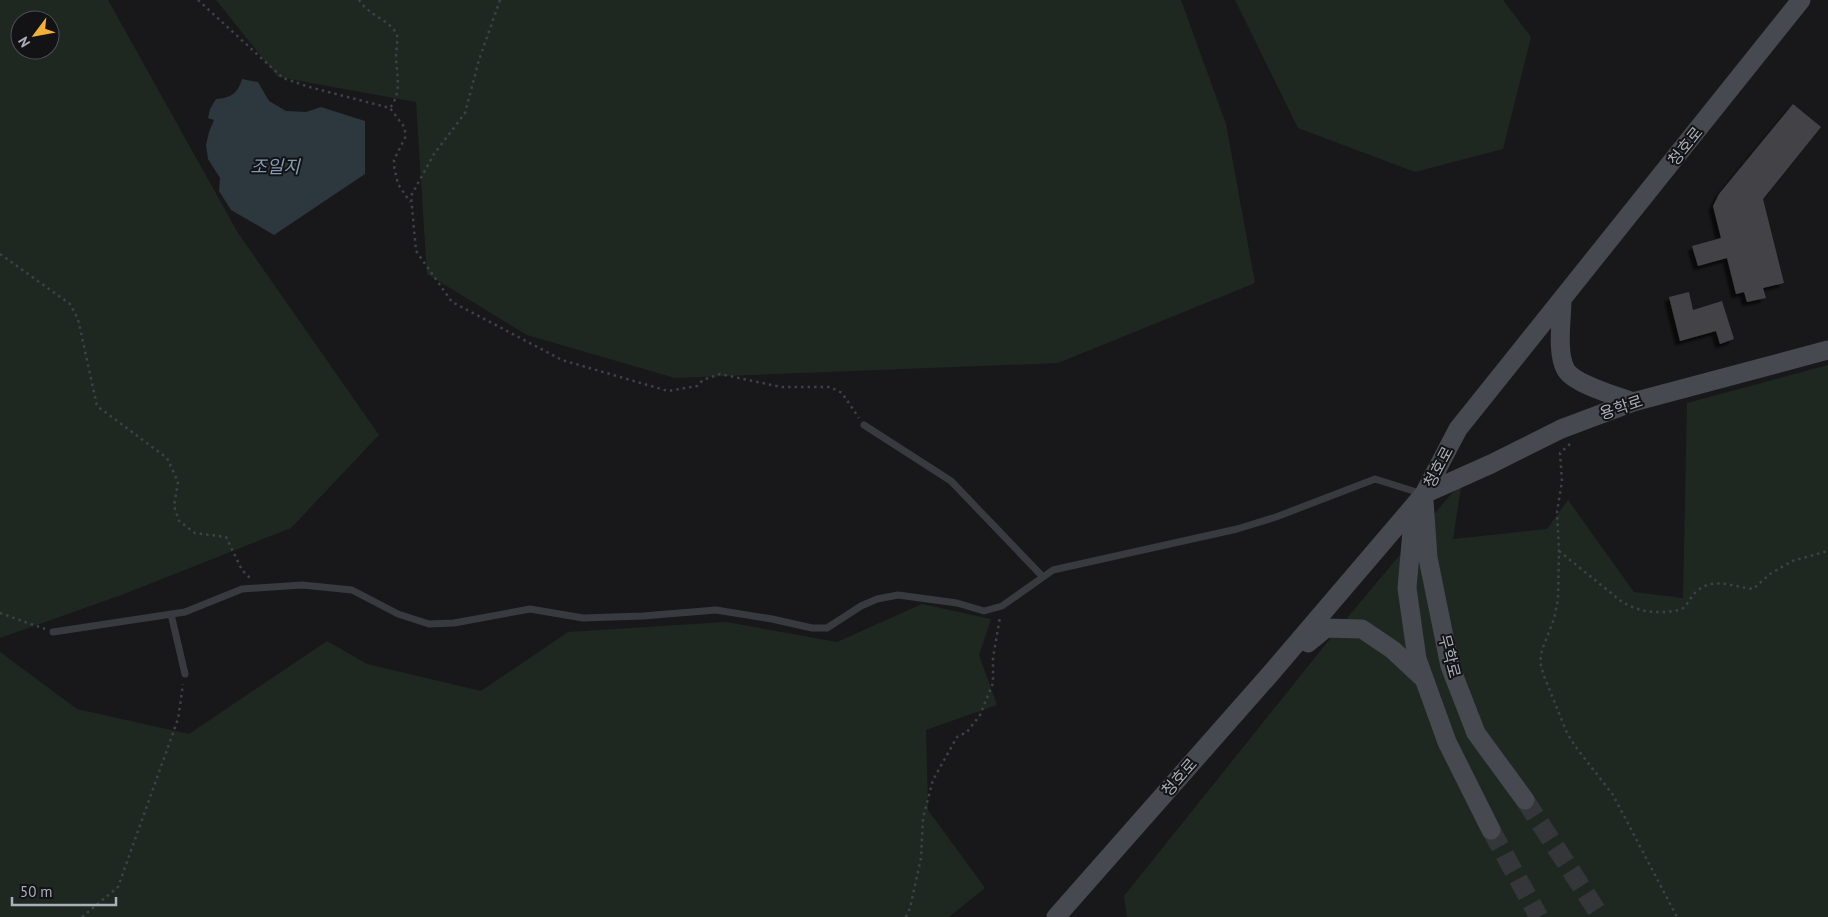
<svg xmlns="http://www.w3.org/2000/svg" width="1828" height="917" font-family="'PT Sans','Noto Sans KR',sans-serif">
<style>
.green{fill:#1f2820;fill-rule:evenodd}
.water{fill:#2d373e}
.building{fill:#424347;filter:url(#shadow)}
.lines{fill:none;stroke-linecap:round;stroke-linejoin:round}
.secondary-tunnel{stroke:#35363a;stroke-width:19;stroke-dasharray:19 9;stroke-linecap:butt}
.path{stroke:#3e4146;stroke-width:2.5;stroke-dasharray:2.5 4;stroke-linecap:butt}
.lane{stroke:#383a3f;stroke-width:7}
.secondary{stroke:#46494f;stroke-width:19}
.labels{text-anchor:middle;stroke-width:4;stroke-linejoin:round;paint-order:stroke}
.street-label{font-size:16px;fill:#aaafba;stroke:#131315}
.water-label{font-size:18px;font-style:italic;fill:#819db5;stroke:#131315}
</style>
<defs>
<filter id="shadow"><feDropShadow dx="-4.5" dy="4.5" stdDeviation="1" flood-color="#0009"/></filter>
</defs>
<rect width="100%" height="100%" fill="#18181a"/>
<path class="green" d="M0,0H108L238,233L379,435L291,528L124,594L0,638ZM20,20H50V50H20Z
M216,0H1181L1226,124L1255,283L1058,363L675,378L527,335L427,274L416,102L278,77Z
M1235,0H1503L1531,37L1503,149L1415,172L1298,128Z
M1828,365V917H1127L1124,896L1342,624L1462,481L1453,539L1547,529L1568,500L1634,592L1683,598L1687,403Z
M922,604L991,619L979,655L997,705L926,730L928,810L985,888L949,917H0V652L77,709L189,734L327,641L367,664L481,691L568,632L726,622L837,642Z"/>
<path class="water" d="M242,79L258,82L269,101L286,111L306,112L321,107L365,121V174L274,235L231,210L219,191L220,178L208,159L206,145L209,132L214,120L208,118L210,109L216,99C231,98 238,93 242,79Z"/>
<path class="building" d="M1793,104L1821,127L1763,199L1784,283L1763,288L1766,298L1747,302L1744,292L1736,294L1727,258L1698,266L1692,246L1721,238L1713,206L1719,194Z
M1689,292L1693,310L1722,301L1734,339L1720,344L1716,331L1680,341L1669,297Z"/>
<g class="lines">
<path class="secondary-tunnel" d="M1525,800L1601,917
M1491,830L1539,917"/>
<path class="path" d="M198,0L283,78L309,87L390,108L405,128V138L394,160V166L398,184L410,202
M359,0C368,15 388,19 397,34C398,42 396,50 396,58C397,77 402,91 390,108
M500,0L479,60L465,113L434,154L411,196L416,251L452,302L562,360L668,391L697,386L703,380L720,374L781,387H830L842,393L859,418
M0,254L70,304L78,319L97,406L167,458L178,482L174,506L179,521L195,533L226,537L242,570L250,578
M1570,444L1560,453L1562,481L1557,512L1559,551L1558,599L1554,619L1542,650L1540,662L1544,676L1567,733L1575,746L1613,795L1677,917
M1559,551L1621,601C1639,613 1659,614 1680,610C1688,606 1689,598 1696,592C1713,576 1733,587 1753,589L1770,574L1792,561L1828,551
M0,613L45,629
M82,917L118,887L178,719L183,684
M906,917L910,908L921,858L923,818L933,780L957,737L967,732L980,715L993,683V658L1000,617"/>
<path class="lane" d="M864,425L951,481L1043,577
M171,614L185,674
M53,632L185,612L242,589L302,585L352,590L398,614L429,624L454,623L530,609L583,618L643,616L716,610L772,619L812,628H827L861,606L877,599L898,595L957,603L984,611L1002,606L1053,570L1237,529L1276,517L1375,479L1423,494"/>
<path class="secondary" d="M1562,300C1562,319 1556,353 1566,370C1574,384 1617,396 1633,402
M1424,494L1491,464L1561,429L1633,402L1828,350
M1424,500L1428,558L1450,666L1476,733L1525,800
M1419,504L1413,520L1407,588L1417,659L1447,742L1491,830
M1308,643L1326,628L1362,629L1393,650L1423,678
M1056,917L1272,672L1424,494L1458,429L1801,0"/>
</g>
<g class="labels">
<g class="street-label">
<text transform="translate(1685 146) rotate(-51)" y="6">청호로</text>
<text transform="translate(1621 407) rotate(-19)" y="6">용학로</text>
<text transform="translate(1438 467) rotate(-62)" y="6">청호로</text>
<text transform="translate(1450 656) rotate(75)" y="6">무학로</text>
<text transform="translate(1179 777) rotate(-49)" y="6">청호로</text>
</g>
<g class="water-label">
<text x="275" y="173">조일지</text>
</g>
</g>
<g transform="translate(35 35) rotate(238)"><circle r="24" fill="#131315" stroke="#4f5157"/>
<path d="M0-4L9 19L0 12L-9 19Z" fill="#f4b036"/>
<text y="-8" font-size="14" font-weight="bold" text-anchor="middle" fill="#aaafba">N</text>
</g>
<path d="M12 897v8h104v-8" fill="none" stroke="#aaafba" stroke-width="2.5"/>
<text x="20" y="897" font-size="15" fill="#aaafba" stroke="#131315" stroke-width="4" paint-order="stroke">50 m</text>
</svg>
